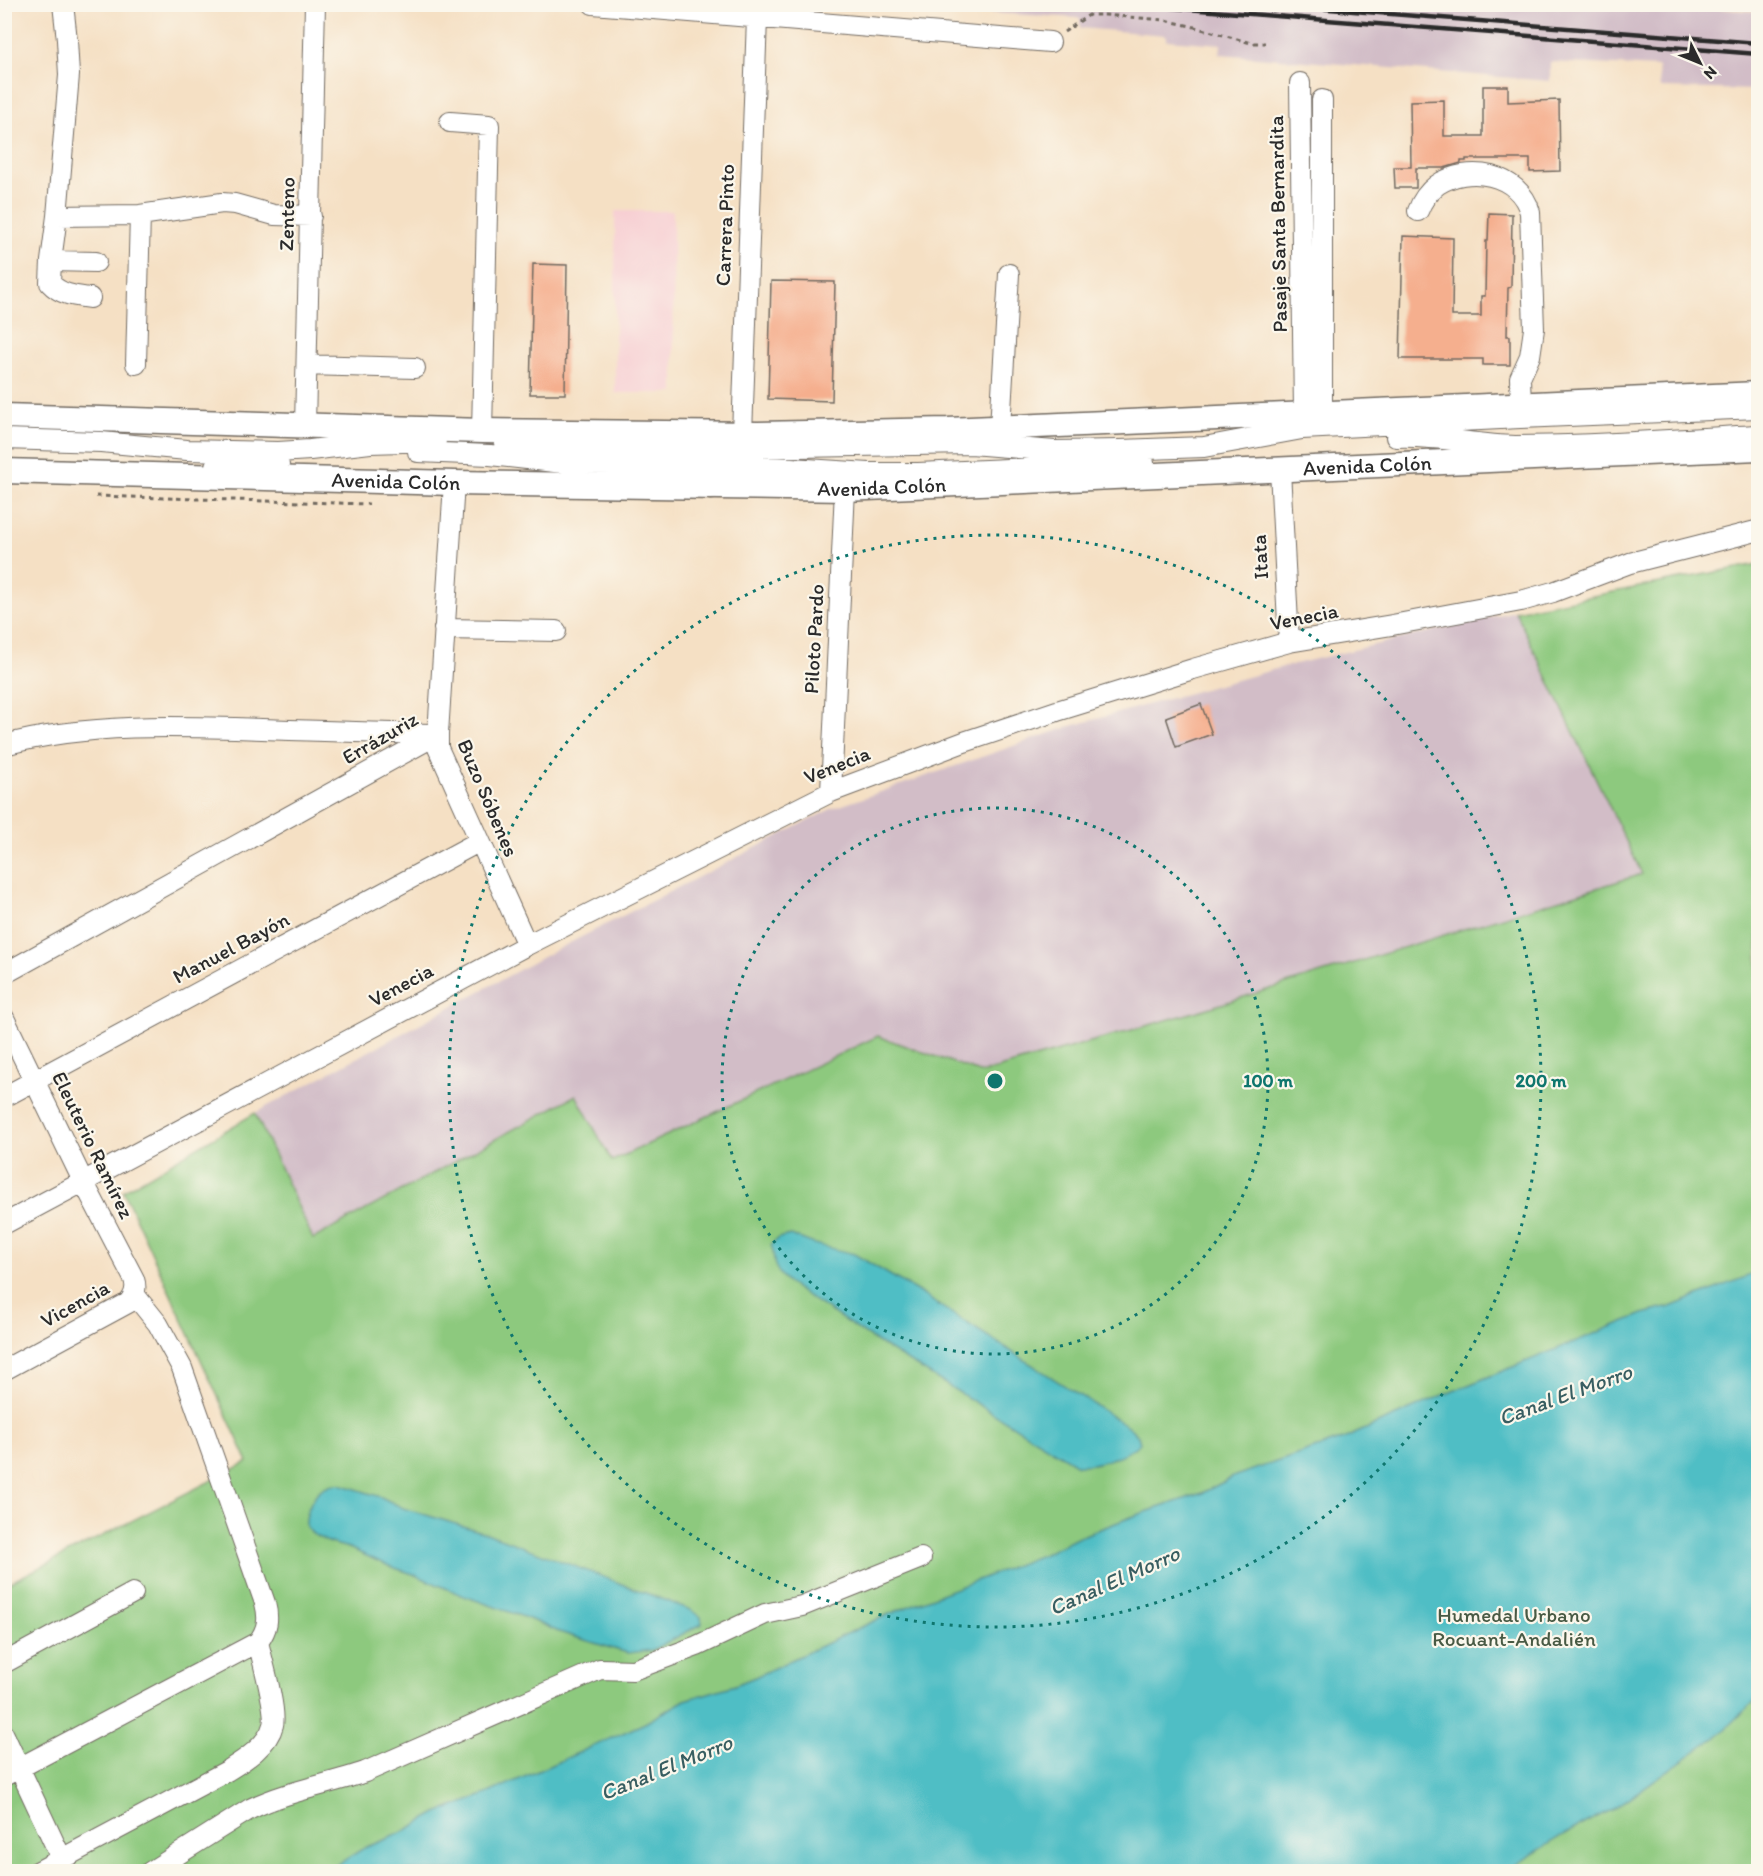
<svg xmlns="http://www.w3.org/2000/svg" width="1763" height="1876" font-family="Itim,sans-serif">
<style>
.built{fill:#f7cfd3}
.industrial{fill:#d2bdc7}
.green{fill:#8dc97e;stroke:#5c7a54;stroke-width:1.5}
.water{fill:#50bec5;stroke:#3e7478;stroke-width:1.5}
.building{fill:#f5af8e}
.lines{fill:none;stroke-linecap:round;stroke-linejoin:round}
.minor-casing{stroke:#726a61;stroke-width:22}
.major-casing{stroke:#726a61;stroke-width:27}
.path{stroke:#726a61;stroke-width:3;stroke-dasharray:4.5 4.5;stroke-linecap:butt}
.minor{stroke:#fff;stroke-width:20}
.major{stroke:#fff;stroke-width:24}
.rail{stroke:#2b2b2b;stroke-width:4.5}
.ring{fill:none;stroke:#0f766e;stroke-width:3;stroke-dasharray:3 6}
.labels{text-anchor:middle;stroke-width:4.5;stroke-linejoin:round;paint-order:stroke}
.street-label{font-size:21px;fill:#2b2b2b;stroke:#fbf7ec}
.park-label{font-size:21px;fill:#485a44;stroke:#fbf7ec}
.water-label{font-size:22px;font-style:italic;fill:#385e61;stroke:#fbf7ec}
.centre{fill:#0f766e;stroke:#fbf7ec;stroke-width:3}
.ring-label{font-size:18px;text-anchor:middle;font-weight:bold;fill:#0f766e;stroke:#fbf7ec;stroke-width:4.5;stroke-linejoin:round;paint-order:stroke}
</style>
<rect width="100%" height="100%" fill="#fbf7ec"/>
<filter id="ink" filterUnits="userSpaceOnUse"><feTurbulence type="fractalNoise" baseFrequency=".0167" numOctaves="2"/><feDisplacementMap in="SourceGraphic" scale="12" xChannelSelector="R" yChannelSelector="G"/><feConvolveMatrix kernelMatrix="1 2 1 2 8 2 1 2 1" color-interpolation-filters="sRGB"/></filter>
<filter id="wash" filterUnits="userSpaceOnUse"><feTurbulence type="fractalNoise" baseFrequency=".008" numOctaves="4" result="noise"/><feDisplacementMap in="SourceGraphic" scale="24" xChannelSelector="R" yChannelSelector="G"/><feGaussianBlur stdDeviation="1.35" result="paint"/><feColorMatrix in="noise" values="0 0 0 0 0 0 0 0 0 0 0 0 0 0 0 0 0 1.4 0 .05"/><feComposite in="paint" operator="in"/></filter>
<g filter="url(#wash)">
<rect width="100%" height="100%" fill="#f5e0c4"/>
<path class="built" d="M615,211H673L674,393H615Z"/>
<path class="industrial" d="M1662,4L1758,12V90L1660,88L1658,67L1550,62V81L1220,54L1221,44L1166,40V35L1080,28V18L855,5Z
M1515,611L1642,874L1205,1009L982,1073L878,1036L612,1161L575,1095L312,1239L255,1113L554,951L831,809L1071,726L1283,667Z"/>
<path class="green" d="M1758,564V1871L5,1872V1585L248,1462L123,1191L255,1113L313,1239L576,1095L612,1161L878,1036L982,1073L1205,1009L1642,874L1515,611Z"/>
<path class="water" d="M791,1235L814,1244L854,1254L917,1291L1129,1427L1138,1436L1140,1443C1126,1456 1096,1466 1077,1465L877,1342L792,1286C784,1279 775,1271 774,1260C773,1254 774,1251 771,1245L778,1238Z
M1758,1272V1698L1726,1729L1707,1743L1612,1810C1575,1826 1540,1850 1506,1871H327L364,1848L399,1834L437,1813L484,1795L645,1723L685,1700L735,1685L755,1677L889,1614L1042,1555L1079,1537L1134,1516L1202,1493L1235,1476L1343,1439L1446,1394L1643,1314L1670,1307Z
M340,1484L381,1497L403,1508L489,1534L691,1610L701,1617L702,1624L652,1650L628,1653L614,1649L559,1632L529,1619L464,1596L413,1574L389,1566L349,1548L330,1543L314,1535L306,1527C305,1511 313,1490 330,1485C333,1484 337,1484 340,1484Z"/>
<g id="blocks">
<path class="building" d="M1483,86H1508V102L1559,100L1560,171L1530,172V159H1466V161H1461V163L1444,168H1416V188H1395L1394,167H1411L1410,101L1444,100V136H1483Z
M1489,213L1512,214L1511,287L1508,288L1507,336H1510V365H1483V359H1400L1403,236L1453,238L1452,316H1481V296H1485L1486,241H1488Z
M533,264L567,265L565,394H530Z
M771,281L835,282L832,401L768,399Z
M1201,704L1212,734L1176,747L1166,717Z"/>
</g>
</g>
<g filter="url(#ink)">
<use href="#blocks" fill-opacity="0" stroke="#726a61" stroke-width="1.5"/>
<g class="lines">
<g class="minor-casing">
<path id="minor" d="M63,4L67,40L69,75L57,216L51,261L50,283C61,295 75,296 90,298
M593,4L1050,42
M1300,83L1304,414
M1322,100V414
M450,122L489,125L482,431
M1418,211C1422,200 1428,192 1437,185C1468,164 1519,173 1530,212L1534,329L1530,356L1520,378L1521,405
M57,216L140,215L222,203L235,204L274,215L311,216
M51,261L96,262
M136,364L140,215
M307,365L415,368
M305,425L315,4
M1000,428L1009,274
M742,434L757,18
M1396,437C1436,435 1475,445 1515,446C1596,446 1678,439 1758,435
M4,439L101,442L187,450L278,452L310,450L370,443L436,441
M504,443L739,448L971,444L1054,451L1120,450L1204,447L1302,429L1520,418L1758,408
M418,452L490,455L564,463L791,468L869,473H918L1144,463
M215,466L279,465
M1280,470L1289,642
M454,483L438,734V748L527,945
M444,629L556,631
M4,745C89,723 176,726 262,729C320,731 378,733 435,734
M831,792L845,489
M4,974L438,734
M4,1018L83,1181L134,1279C137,1288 135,1296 128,1303L4,1370
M4,1097L480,841
M4,1224L527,945L831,792L964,742L1057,711L1193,669L1289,642L1392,625L1521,601L1553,592L1630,563L1756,531
M4,1663L133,1593
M4,1735L57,1849L59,1859V1872
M4,1776L258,1642
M37,1872L227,1771C243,1761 268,1746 273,1725C277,1711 262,1659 258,1642C268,1629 269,1618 265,1603L182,1368L158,1324L134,1294
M150,1872L250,1809C287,1791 327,1785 365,1772L600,1669L633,1670L697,1646L765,1614L802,1606L921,1558"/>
</g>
<g class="major-casing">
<g id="major">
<path d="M4,416L482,431L758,434L948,430L1758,394"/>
<path id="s1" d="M4,471L454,483L845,489L1758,448"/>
<path d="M711,487C728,473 740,456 742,434"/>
</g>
</g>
<path class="path" d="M1064,32L1089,15H1105L1164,20L1191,26L1251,43H1265
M96,496L369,504"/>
<use href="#minor" class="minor"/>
<use href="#major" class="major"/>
<path class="rail" d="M1123,4L1758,54
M1265,4L1758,43"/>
</g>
</g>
<g class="ring">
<circle cx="995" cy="1081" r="273"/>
<circle cx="995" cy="1081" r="546"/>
</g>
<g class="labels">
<g class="street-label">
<text transform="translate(287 214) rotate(-89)" y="7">Zenteno</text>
<text transform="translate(1278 224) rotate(-91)" y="7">Pasaje Santa Bernardita</text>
<text transform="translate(725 225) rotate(-88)" y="7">Carrera Pinto</text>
<text dy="7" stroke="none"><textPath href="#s1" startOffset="1364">Avenida Colón</textPath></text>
<text dy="7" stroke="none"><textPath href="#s1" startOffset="392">Avenida Colón</textPath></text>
<text dy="7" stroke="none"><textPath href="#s1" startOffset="878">Avenida Colón</textPath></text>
<text transform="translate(1260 557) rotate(-93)" y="7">Itata</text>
<text transform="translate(1304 617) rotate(-11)" y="7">Venecia</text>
<text transform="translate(814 639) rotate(-87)" y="7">Piloto Pardo</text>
<text transform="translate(380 738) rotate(-30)" y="7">Errázuriz</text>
<text transform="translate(837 765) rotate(-22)" y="7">Venecia</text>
<text transform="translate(488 798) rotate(67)" y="7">Buzo Sóbenes</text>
<text transform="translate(231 948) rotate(-28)" y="7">Manuel Bayón</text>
<text transform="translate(401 985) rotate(-28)" y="7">Venecia</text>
<text transform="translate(93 1145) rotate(64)" y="7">Eleuterio Ramírez</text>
<text transform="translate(75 1304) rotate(-29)" y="7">Vicencia</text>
</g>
<g class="park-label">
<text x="1514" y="1622">Humedal Urbano<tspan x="1514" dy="24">Rocuant-Andalién</tspan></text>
</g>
<g class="water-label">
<text transform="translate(1565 1394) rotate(-20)" y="8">Canal El Morro</text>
<text transform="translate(1114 1580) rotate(-24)" y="8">Canal El Morro</text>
<text transform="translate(666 1767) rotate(-22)" y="8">Canal El Morro</text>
</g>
</g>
<circle cx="995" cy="1081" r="9" class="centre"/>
<g class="ring-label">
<text x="1268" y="1087">100 m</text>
<text x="1541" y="1087">200 m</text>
</g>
<rect width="1763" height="1876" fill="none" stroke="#fbf7ec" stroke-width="24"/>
<g transform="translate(1700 63) rotate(133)" stroke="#fbf7ec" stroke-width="4.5" paint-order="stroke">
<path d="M0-4.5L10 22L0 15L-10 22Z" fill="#2b2b2b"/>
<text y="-9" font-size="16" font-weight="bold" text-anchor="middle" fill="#2b2b2b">N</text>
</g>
</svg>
